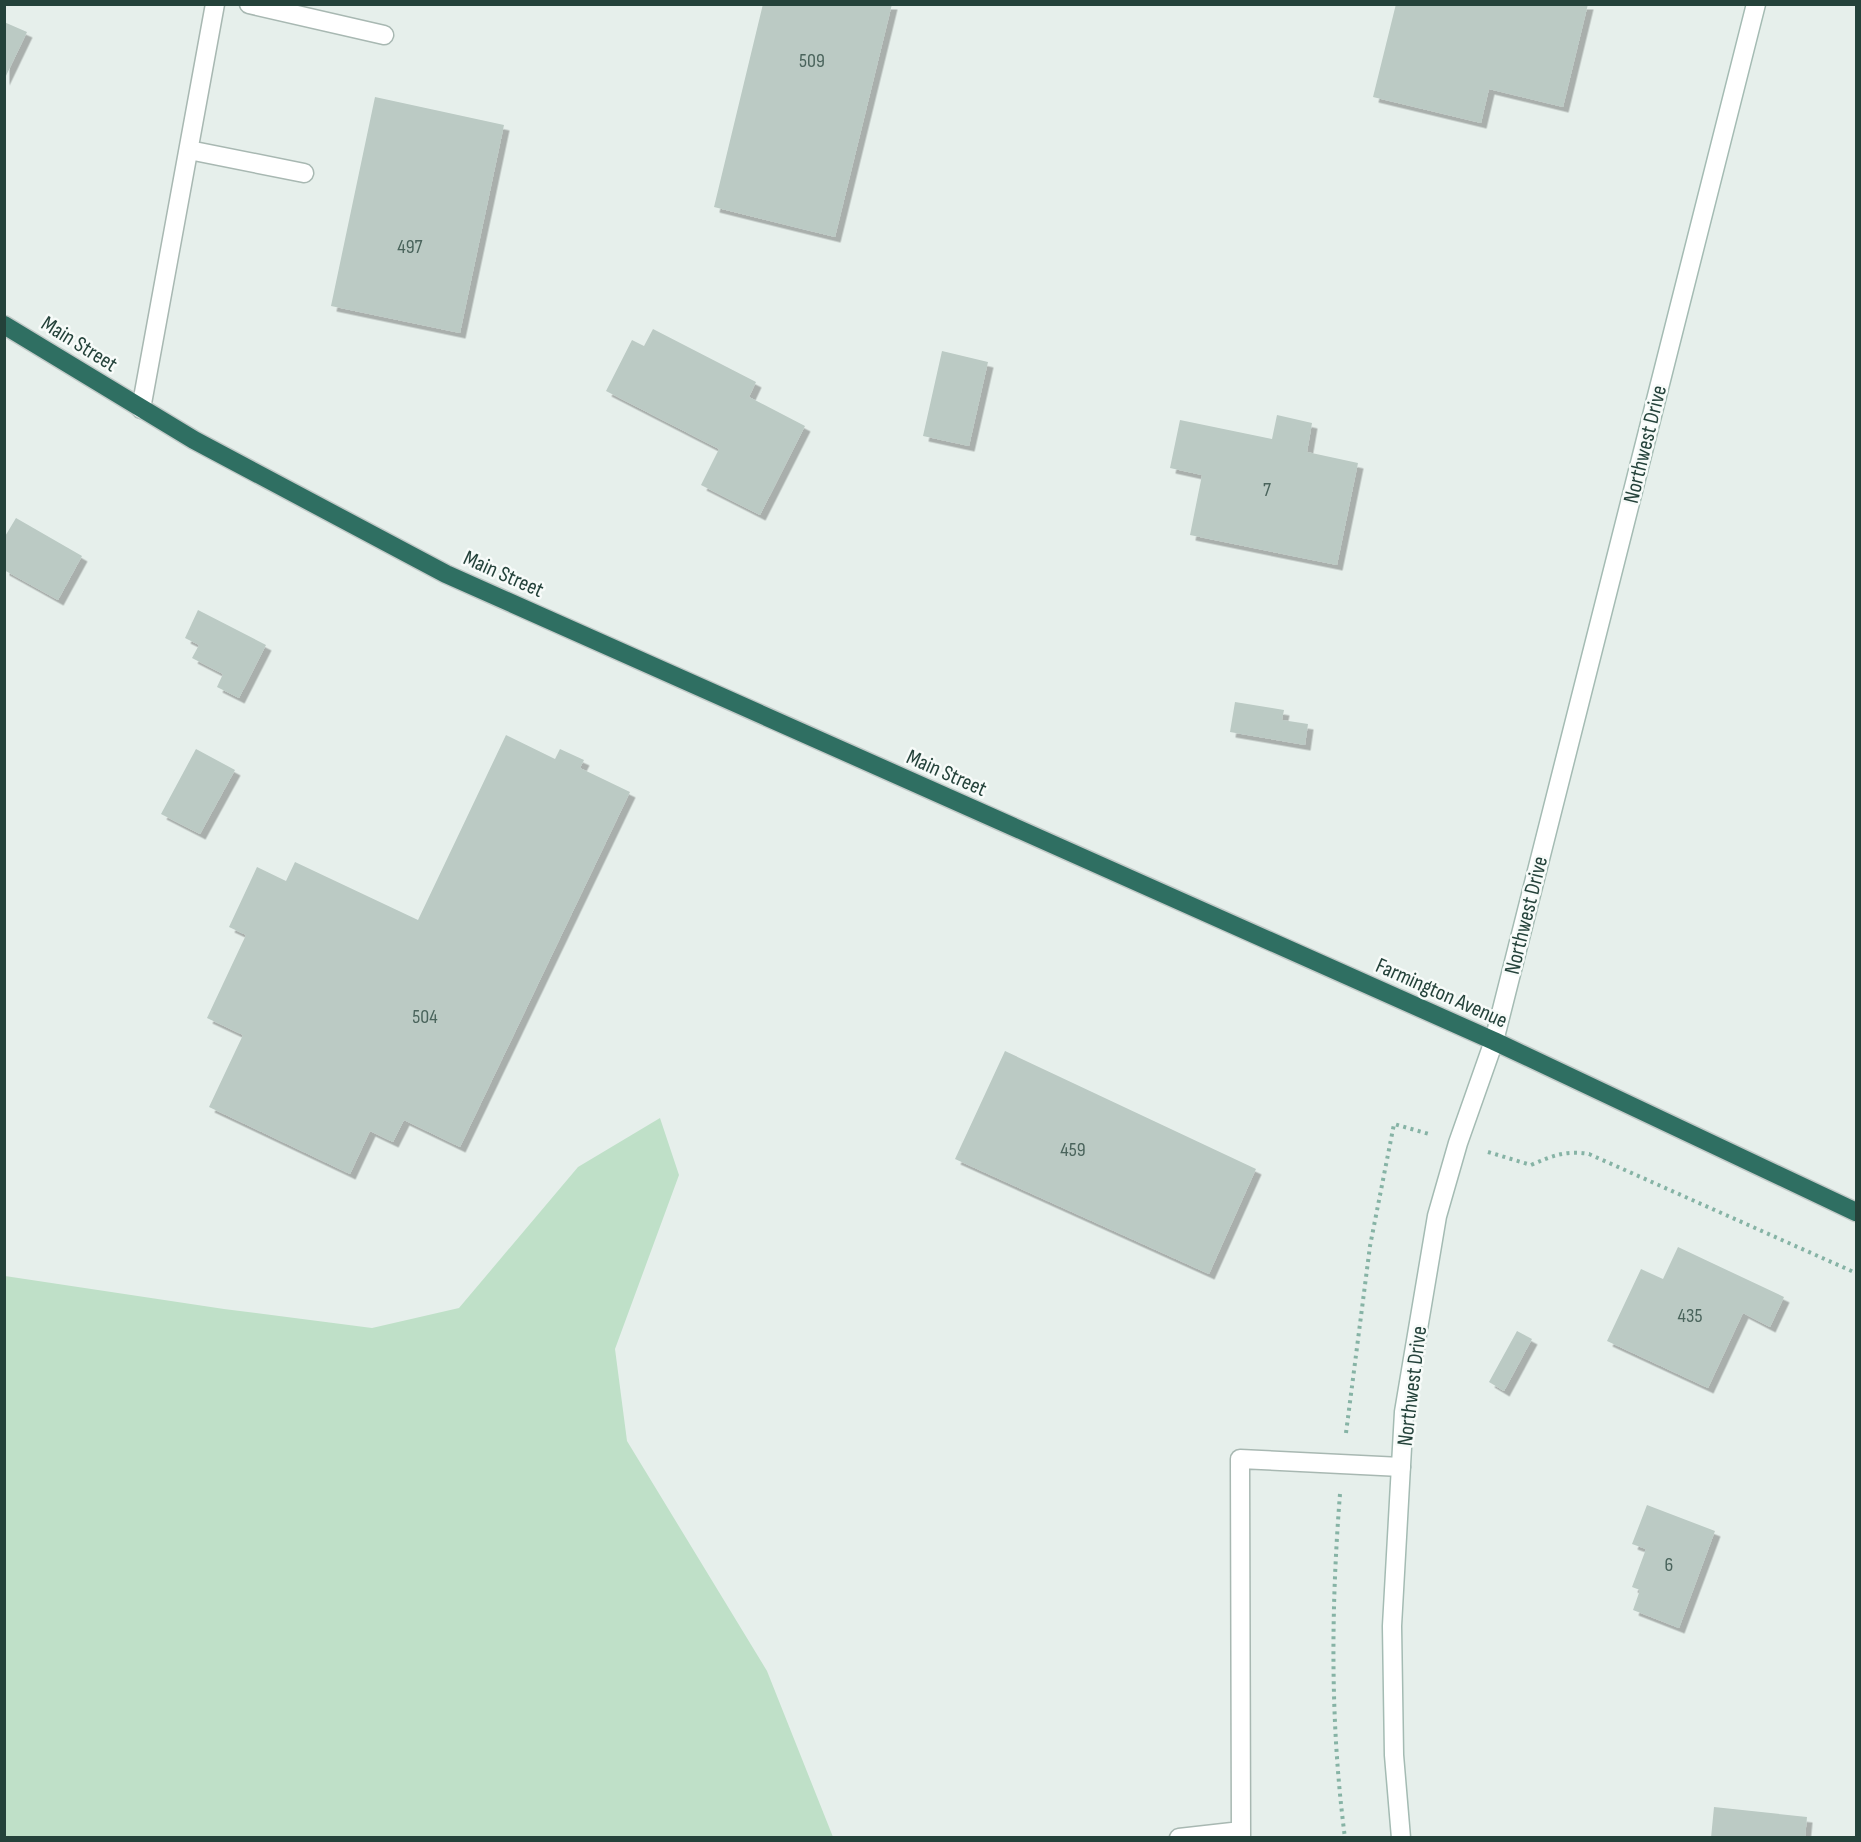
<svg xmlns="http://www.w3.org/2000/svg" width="1861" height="1842" font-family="'Sofia Sans Condensed',sans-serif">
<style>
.green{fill:#bfe0c8}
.building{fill:#bbcac4;filter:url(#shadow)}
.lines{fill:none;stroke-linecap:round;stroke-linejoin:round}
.lane-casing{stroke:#a8b8b2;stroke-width:21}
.secondary-casing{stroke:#a4bbb3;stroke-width:21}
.highway-casing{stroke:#c2cac8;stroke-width:21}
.path{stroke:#86b3a5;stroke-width:4;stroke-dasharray:3 4.5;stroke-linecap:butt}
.lane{stroke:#fff;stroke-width:18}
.secondary{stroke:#fff;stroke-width:18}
.highway{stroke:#2f6f62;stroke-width:18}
.labels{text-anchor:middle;stroke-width:5;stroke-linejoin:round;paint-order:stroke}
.number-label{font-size:20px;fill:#4a645c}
.street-label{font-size:22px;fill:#24423a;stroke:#f7fbf9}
</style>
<defs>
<filter id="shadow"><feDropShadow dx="5.5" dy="5.5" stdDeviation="0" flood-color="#0004"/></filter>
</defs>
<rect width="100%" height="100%" fill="#e6efeb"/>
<path class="green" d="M660,1118L679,1175L615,1349L627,1441L767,1671L833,1837H5V1276L224,1309L372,1328L459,1308L578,1167Z"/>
<path class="building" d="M763,4H892L835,237L714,207Z
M1396,4H1588L1563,107L1489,89L1481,123L1373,97Z
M4,22L27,32L4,80Z
M375,97L504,125L460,333L331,306Z
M653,329L756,382L749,397L805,426L760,515L701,485L719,449L606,391L632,340L644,346Z
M942,351L988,362L969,446L923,436Z
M1277,415L1312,423L1307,452L1358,463L1337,565L1190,535L1202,475L1170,468L1180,420L1272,439Z
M16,518L82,556L58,600L4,570V538Z
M198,610L266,645L239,698L217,687L223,674L192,658L199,645L185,638Z
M1235,702L1284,710L1282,720L1308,724L1305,745L1230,732Z
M506,735L555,759L560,749L584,760L580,768L630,792L460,1147L404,1120L393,1142L370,1131L350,1174L209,1107L243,1035L207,1018L246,935L229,927L257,867L286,881L295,862L418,920Z
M196,749L235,770L200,834L161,814Z
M1005,1051L1256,1169L1209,1274L955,1159Z
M1678,1247L1784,1297L1770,1327L1743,1313L1708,1388L1607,1341L1641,1269L1663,1279Z
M1517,1331L1532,1339L1504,1391L1489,1382Z
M1647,1505L1715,1531L1679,1628L1633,1610L1640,1590L1632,1587L1646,1549L1632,1544Z
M1714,1807L1807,1817L1805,1838H1711Z"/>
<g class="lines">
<g class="lane-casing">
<path id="lane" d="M249,4L384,35
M189,150L304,173
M141,409L215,4
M1179,1838L1241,1831
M1241,1838L1240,1459L1401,1467"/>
</g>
<g class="secondary-casing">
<path id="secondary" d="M1401,1838L1394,1755L1392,1626L1404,1412L1437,1216L1458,1143L1494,1041L1756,4"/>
</g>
<g class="highway-casing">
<path id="highway" d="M4,325L194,440L446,574L1494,1041L1856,1212"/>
</g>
<path class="path" d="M1488,1152L1531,1165C1552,1156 1565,1150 1589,1154L1856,1273
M1346,1433L1370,1246L1394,1124L1429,1134
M1340,1494C1331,1608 1330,1724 1345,1838"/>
<use href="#lane" class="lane"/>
<use href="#secondary" class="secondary"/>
<use href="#highway" class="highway"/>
</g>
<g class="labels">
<g class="number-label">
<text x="812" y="67">509</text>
<text x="410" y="253">497</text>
<text x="1267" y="496">7</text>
<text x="425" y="1023">504</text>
<text x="1073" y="1156">459</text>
<text x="1690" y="1322">435</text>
<text x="1669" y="1571">6</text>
</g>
<g class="street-label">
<text transform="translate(80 343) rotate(32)" y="8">Main Street</text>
<text transform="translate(1644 444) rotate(-76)" y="8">Northwest Drive</text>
<text transform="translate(504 573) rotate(24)" y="8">Main Street</text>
<text transform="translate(947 772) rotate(24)" y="8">Main Street</text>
<text transform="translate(1525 915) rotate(-76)" y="8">Northwest Drive</text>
<text transform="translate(1442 992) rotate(24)" y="8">Farmington Avenue</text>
<text transform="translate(1411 1386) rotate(-83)" y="8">Northwest Drive</text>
</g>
</g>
<rect width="1861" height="1842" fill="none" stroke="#24423a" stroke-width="12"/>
</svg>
